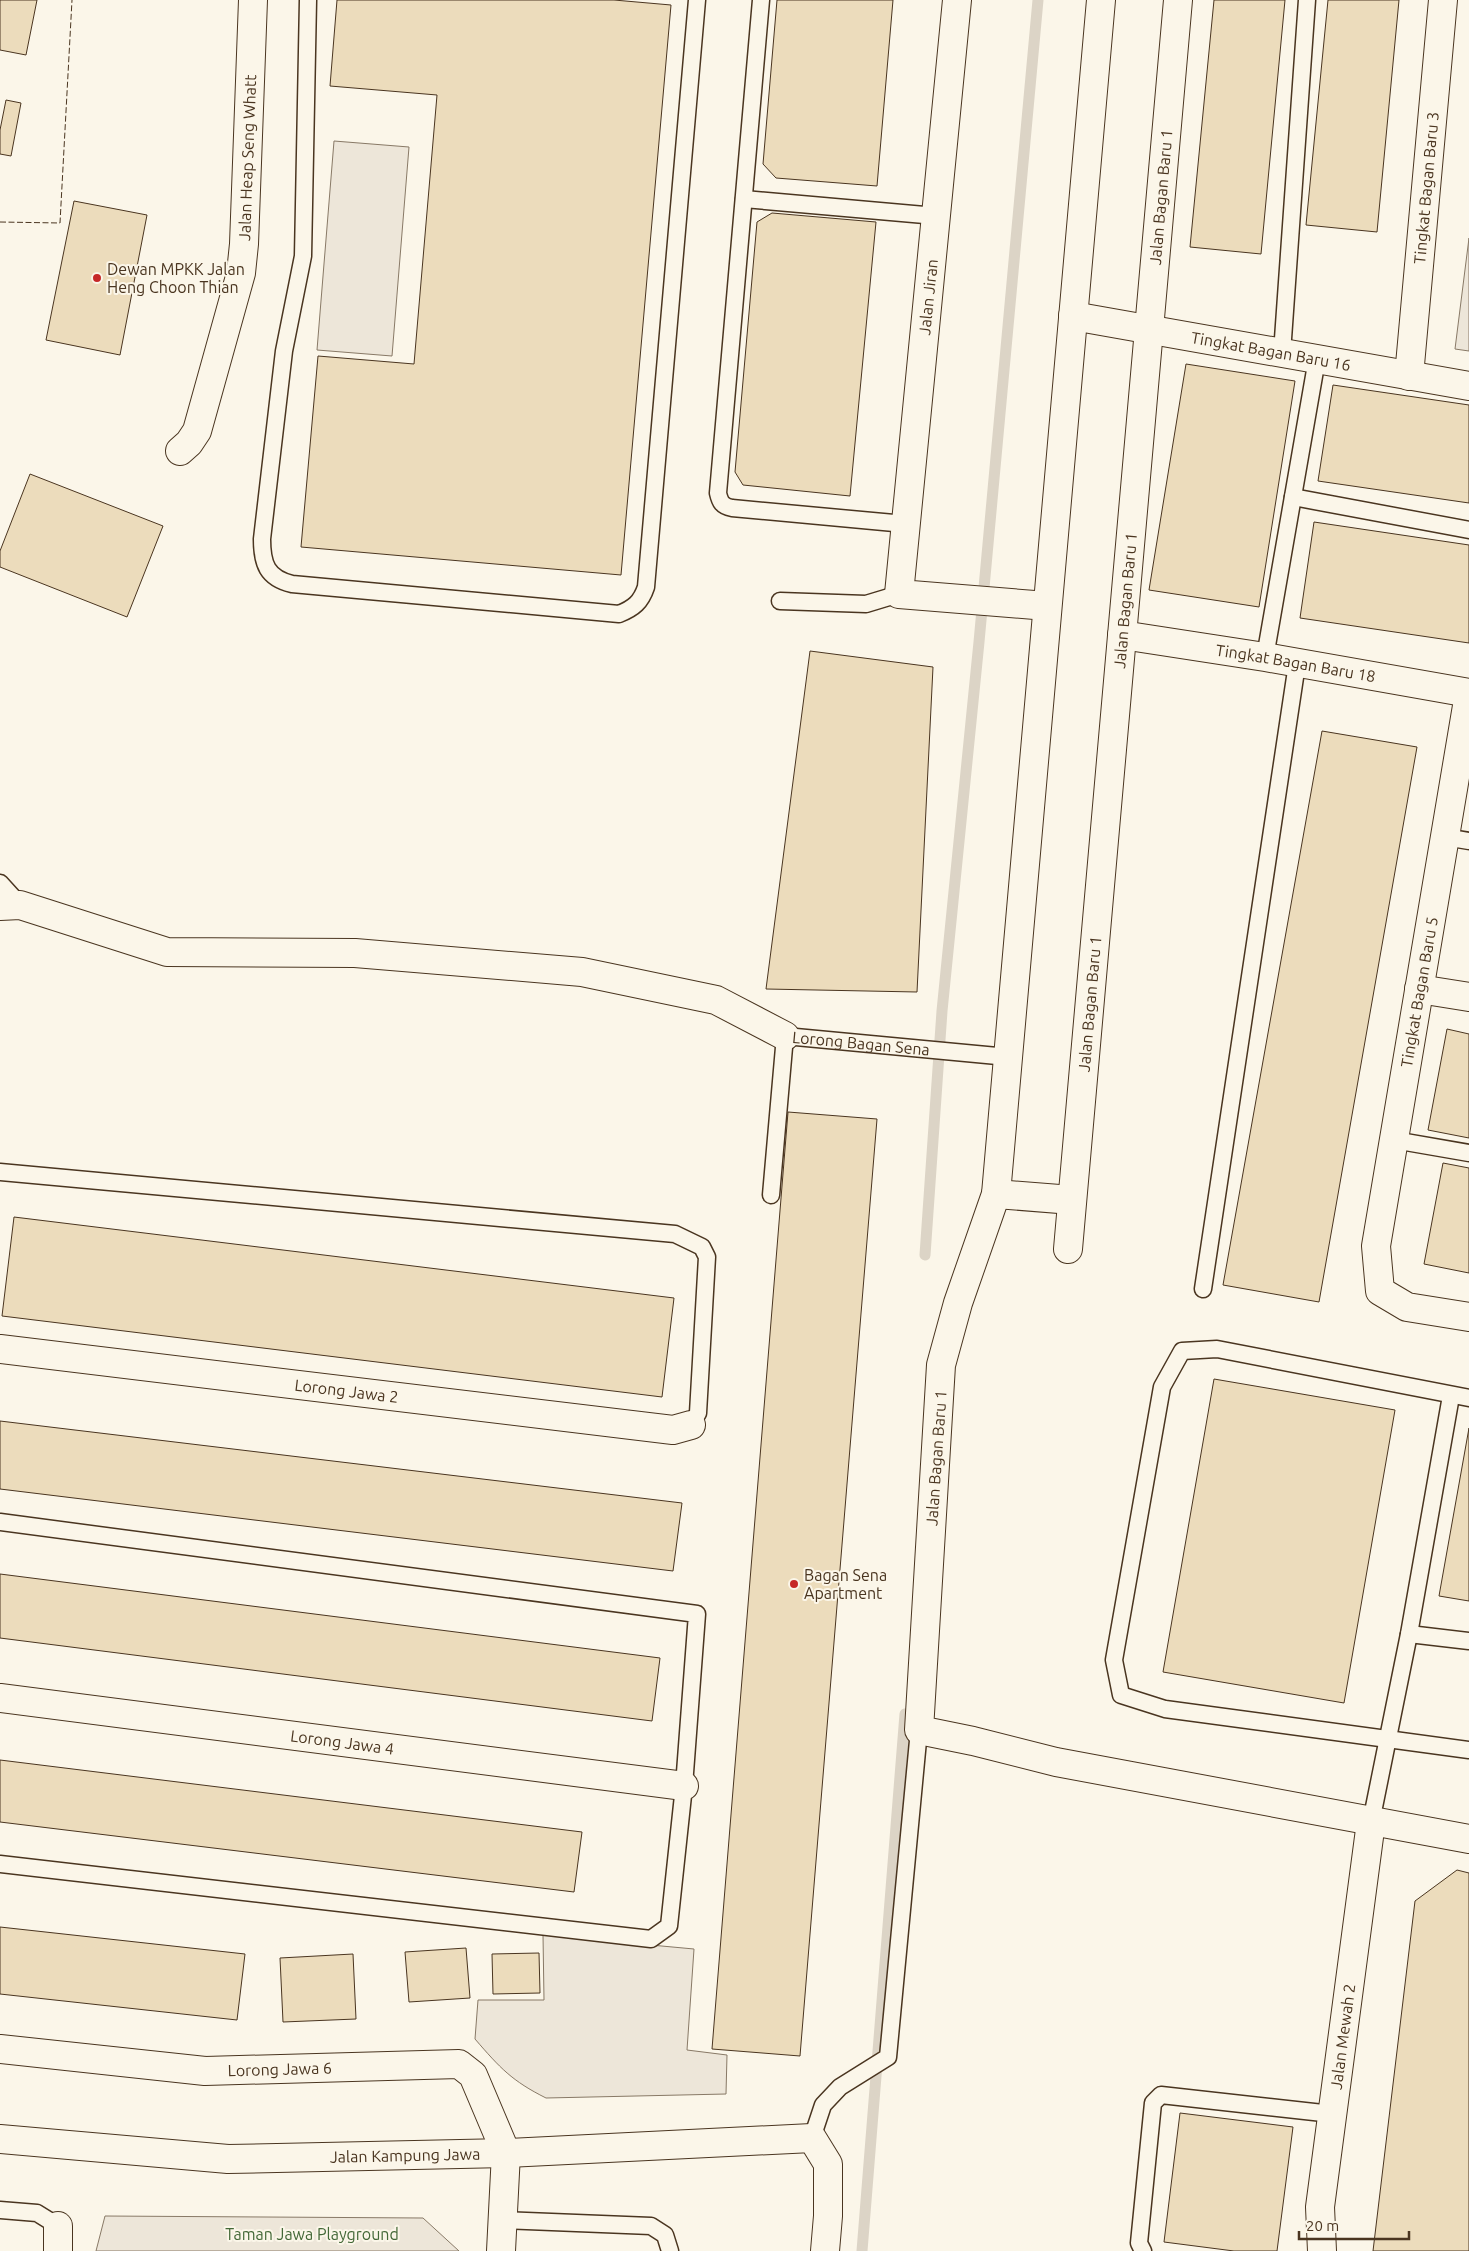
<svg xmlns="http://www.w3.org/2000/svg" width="1469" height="2251" font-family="Ubuntu,sans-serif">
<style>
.green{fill:#ede6d9;stroke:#887966}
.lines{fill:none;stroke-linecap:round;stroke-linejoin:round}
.stream{stroke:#dcd4c6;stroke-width:11}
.building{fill:#ecdcbc;stroke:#4a3520}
.service-casing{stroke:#4a3520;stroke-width:19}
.minor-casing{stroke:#4a3520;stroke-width:30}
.service{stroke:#fbf6e9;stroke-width:16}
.minor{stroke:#fbf6e9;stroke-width:28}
.fence{stroke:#4a3520;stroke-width:1;stroke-dasharray:6 2.5;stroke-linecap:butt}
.poi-dot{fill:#c62828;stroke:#fbf6e9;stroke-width:2}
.labels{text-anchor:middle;stroke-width:4;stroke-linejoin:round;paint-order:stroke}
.street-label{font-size:16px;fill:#4a3520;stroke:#fbf6e9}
.poi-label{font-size:16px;fill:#4a3520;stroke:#fbf6e9;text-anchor:start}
.park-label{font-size:16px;fill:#436837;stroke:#fbf6e9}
</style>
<rect width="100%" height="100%" fill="#fbf6e9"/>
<path class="green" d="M334,141L409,147L392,356L317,350Z
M1469,238V351L1455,349Z
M543,1935L694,1949L687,2050L727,2055L726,2094L546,2098C512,2081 500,2068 475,2039L478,2000H544Z
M105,2216L423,2218L459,2251H96Z"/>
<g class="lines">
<path class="stream" d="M925,1255L942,1011L979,642L1038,0
M862,2251L905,1714"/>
</g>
<path class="building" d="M0,0H37L26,55L0,50Z
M337,0H614L671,5L621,575L301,547L318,356L414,364L437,95L330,86Z
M777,0H893L877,186L776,178L763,164Z
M1214,0H1285L1261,254L1190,247Z
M1328,0H1399L1377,232L1306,225Z
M6,100L21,103L11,156L0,154V130Z
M74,201L147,215L120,355L46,340Z
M772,213L876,222L850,496L743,485L735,472L757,222Z
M1186,364L1295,381L1259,607L1149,590Z
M1333,385L1469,405V503L1318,481Z
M30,474L163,526L127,617L0,567V551Z
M1314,522L1469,545V643L1300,618Z
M810,651L933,667L917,992L766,989Z
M1322,731L1417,747L1319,1302L1223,1285Z
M1447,1029L1469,1034V1138L1428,1130Z
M788,1112L877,1119L800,2056L712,2049Z
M1443,1163L1469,1168V1273L1424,1264Z
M14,1217L674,1298L662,1397L2,1316Z
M1214,1379L1395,1410L1344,1703L1163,1672Z
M0,1421L682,1503L673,1571L0,1489Z
M1469,1428V1601L1439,1596Z
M0,1574L660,1658L652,1721L0,1638Z
M0,1760L582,1832L574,1892L0,1822Z
M1457,1870L1469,1873V2251H1373L1415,1901Z
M0,1927L245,1954L237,2020L0,1994Z
M466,1948L470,1998L409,2002L405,1952Z
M539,1953L540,1993L493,1994L492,1954Z
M353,1954L356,2019L283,2022L280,1958Z
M1180,2113L1293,2127L1277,2251H1234L1164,2242Z"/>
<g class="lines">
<g class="service-casing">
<g id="service">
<path d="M308,0L303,256L284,351L262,539C262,564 267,578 292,584L619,614C634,608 641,602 646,587L697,0"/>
<path d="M761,0L718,493C720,502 722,506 732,508L905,524"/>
<path d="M744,199L936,216"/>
<path d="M1282,353L1307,0"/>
<path d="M1293,497L1469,530"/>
<path d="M780,601L866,604L899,594"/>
<path d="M1265,657L1317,359"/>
<path d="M1445,837L1469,841"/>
<path d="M0,883L20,905"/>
<path d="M1394,1140L1469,1153"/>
<path d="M0,1172L675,1234L702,1247L707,1257L698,1413L691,1425"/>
<path id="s1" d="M771,1195L785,1036L1008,1057"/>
<path d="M1203,1289L1297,664"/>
<path d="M1469,1398L1217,1349L1182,1351L1162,1387L1114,1660L1121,1695L1165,1709L1469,1750"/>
<path d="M0,1522L697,1614L684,1786L669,1926L651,1939L0,1864"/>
<path d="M1409,1634L1469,1641"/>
<path d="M1371,1822L1409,1634L1451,1396"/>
<path d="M812,2138L823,2105L840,2087L888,2057L919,1730"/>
<path d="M0,2210L37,2213L58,2226"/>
<path d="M503,2220L651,2226L665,2235L670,2251"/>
<path d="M1143,2251L1139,2243L1153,2103L1161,2095L1332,2114"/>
</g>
</g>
<g class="minor-casing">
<g id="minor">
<path d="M957,0L899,594L1047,606"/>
<path d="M1101,0L996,1194L958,1303L941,1365L919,1730L973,1741L1056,1762L1469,1839"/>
<path id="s2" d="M1073,316L1469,386"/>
<path id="s3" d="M1409,376L1443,0"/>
<path id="s4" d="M180,451L189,443L197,431L241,273L244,244L253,0"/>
<path id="s5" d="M1122,635L1265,657L1469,693"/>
<path d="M1469,694L1376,1246L1380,1291L1407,1307L1469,1317"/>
<path d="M0,906L20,905L167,952L355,953L582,972L716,1000L785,1036"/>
<path d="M1419,989L1469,997"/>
<path d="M996,1194L1072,1200"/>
<path id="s6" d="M1068,1249L1178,0"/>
<path id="s7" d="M0,1349L673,1430L691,1425"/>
<path id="s8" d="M0,1698L684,1786"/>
<path id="s9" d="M0,2049L205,2071L459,2064L473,2075L506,2153L501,2251"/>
<path id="s10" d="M0,2139L228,2159L506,2153L812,2138L828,2164V2216L825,2251"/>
<path d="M58,2226V2251"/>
<path id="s11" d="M1322,2251L1320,2207L1371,1822"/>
</g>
</g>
<use href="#service" class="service"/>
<use href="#minor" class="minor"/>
<path class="fence" d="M0,222L60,223L72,0"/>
</g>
<g class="poi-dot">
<circle cx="97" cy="278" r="5"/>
<circle cx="794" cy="1584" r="5"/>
</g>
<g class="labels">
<g class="street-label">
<text dy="6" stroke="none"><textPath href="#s4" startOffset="306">Jalan Heap Seng Whatt</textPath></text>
<text dy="6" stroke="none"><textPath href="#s3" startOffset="189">Tingkat Bagan Baru 3</textPath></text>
<text dy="6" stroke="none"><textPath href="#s6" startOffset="1056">Jalan Bagan Baru 1</textPath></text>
<text transform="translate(928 297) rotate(-84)" y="6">Jalan Jiran</text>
<text dy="6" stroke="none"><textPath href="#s2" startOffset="201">Tingkat Bagan Baru 16</textPath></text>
<text dy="6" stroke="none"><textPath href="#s6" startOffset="651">Jalan Bagan Baru 1</textPath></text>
<text dy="6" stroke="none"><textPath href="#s5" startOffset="176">Tingkat Bagan Baru 18</textPath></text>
<text transform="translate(1419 992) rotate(-80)" y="6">Tingkat Bagan Baru 5</text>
<text dy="6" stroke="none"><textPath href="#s6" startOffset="246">Jalan Bagan Baru 1</textPath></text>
<text dy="6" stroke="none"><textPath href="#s1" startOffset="236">Lorong Bagan Sena</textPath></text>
<text dy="6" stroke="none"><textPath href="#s7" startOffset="349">Lorong Jawa 2</textPath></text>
<text transform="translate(936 1458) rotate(-86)" y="6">Jalan Bagan Baru 1</text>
<text dy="6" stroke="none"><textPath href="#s8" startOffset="345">Lorong Jawa 4</textPath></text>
<text dy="6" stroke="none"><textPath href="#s11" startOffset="216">Jalan Mewah 2</textPath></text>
<text dy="6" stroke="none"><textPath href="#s9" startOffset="281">Lorong Jawa 6</textPath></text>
<text dy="6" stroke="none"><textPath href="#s10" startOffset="406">Jalan Kampung Jawa</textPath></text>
</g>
<g class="poi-label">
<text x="107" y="275">Dewan MPKK Jalan<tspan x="107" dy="18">Heng Choon Thian</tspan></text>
<text x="804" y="1581">Bagan Sena<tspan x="804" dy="18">Apartment</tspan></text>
</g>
<g class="park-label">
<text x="312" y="2240">Taman Jawa Playground</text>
</g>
</g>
<path d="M1299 2231v8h110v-8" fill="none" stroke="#4a3520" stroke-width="2.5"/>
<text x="1306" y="2231" font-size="15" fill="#4a3520" stroke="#fbf6e9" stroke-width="4" paint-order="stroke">20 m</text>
</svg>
